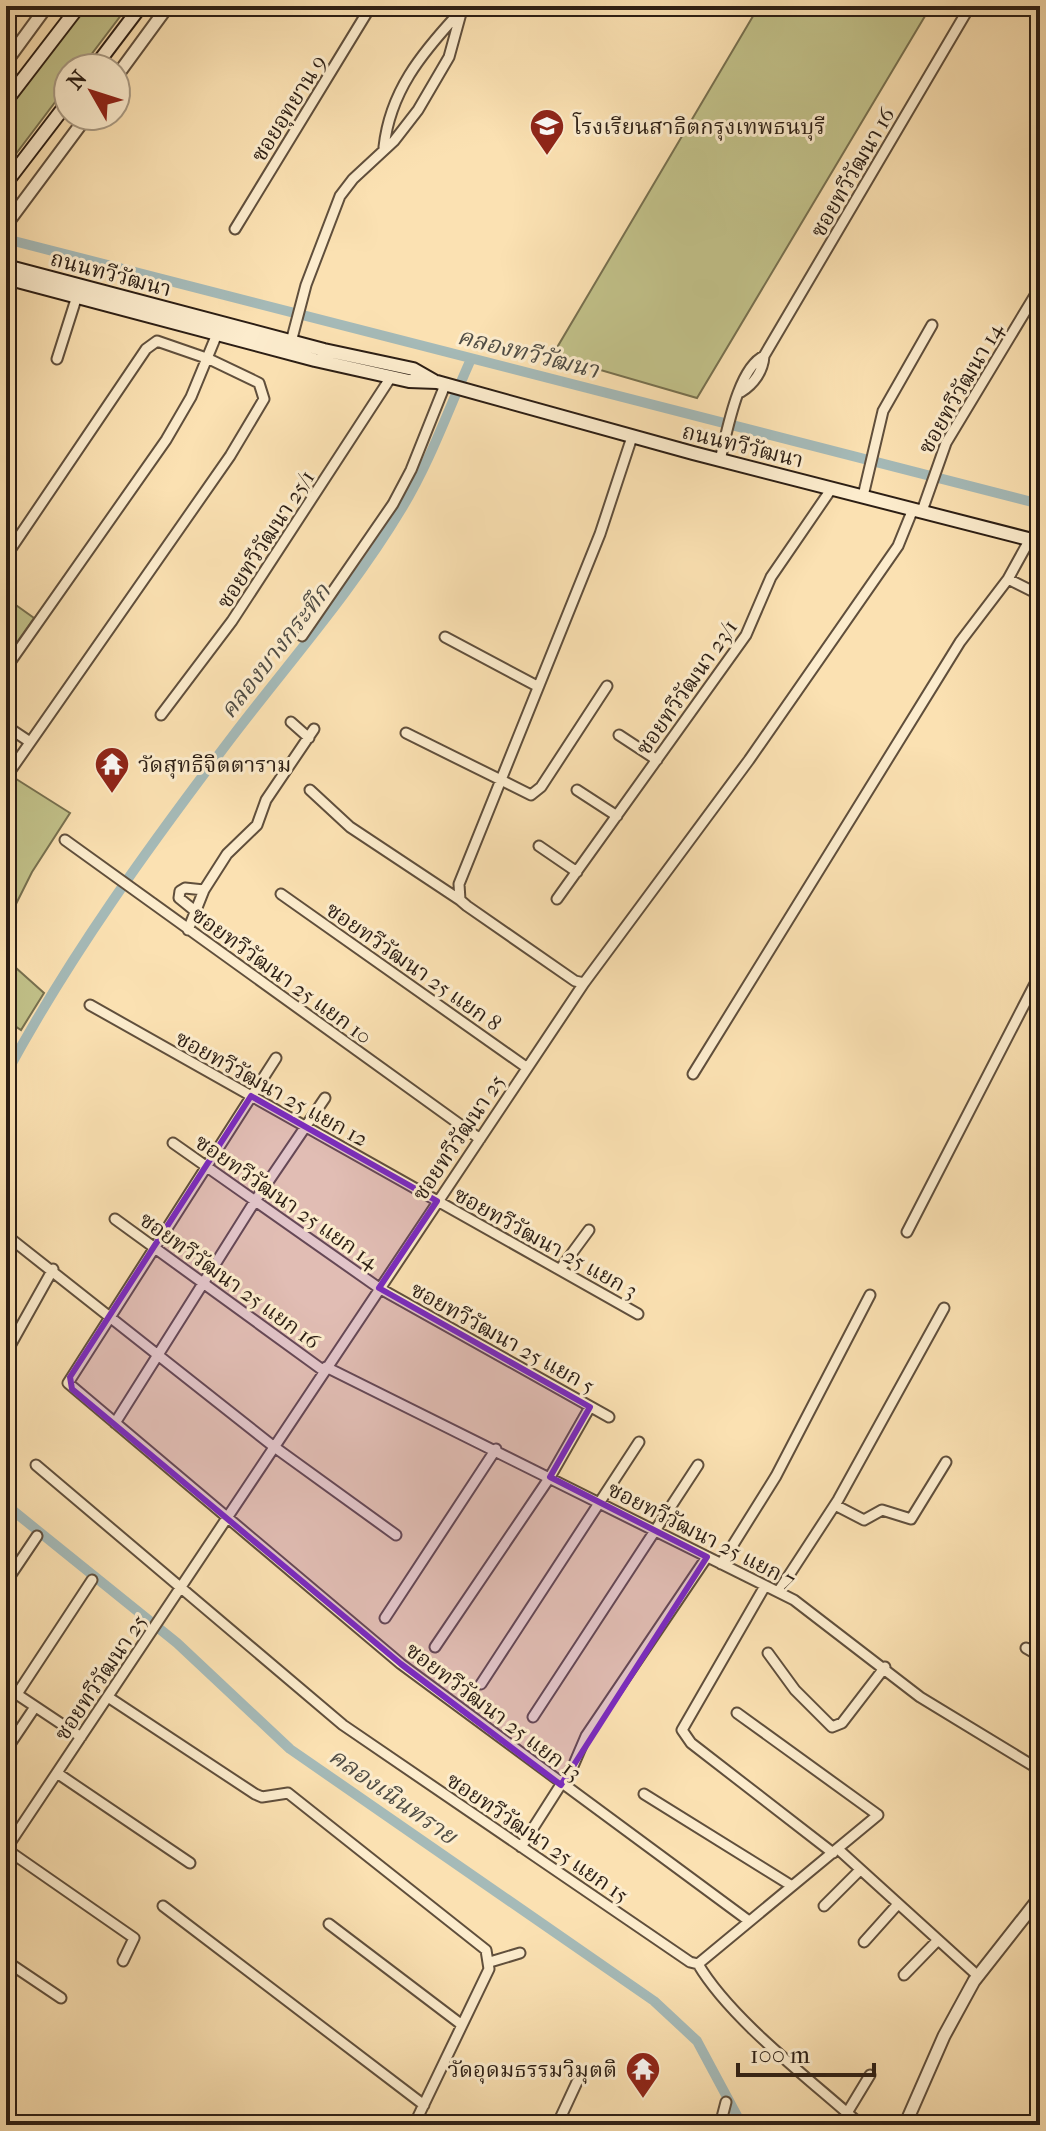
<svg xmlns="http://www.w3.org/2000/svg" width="1046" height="2131" font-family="'IM FELL French Canon','Noto Serif Thai',serif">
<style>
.green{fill:#c2c28a;stroke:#77704f;stroke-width:2}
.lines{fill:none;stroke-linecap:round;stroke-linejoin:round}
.canal{stroke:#a5bab8;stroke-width:10}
.minor-casing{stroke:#604f3c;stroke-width:13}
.tertiary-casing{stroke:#604f3c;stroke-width:15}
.secondary-casing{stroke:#2c1e14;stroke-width:16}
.minor{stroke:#fceccd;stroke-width:9}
.tertiary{stroke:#fceccd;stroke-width:11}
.secondary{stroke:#fceccd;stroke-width:12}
.marked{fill:#7b2cbf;fill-opacity:0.2;stroke:#7b2cbf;stroke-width:6;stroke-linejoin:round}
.labels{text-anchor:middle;stroke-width:6;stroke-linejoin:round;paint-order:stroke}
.street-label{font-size:22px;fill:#2c1e14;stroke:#fceccd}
.poi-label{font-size:22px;fill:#2c1e14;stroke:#fceccd;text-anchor:start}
.water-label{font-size:24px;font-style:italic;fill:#504d45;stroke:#fceccd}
</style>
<rect width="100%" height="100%" fill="#fbe1b2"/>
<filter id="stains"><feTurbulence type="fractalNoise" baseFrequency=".0025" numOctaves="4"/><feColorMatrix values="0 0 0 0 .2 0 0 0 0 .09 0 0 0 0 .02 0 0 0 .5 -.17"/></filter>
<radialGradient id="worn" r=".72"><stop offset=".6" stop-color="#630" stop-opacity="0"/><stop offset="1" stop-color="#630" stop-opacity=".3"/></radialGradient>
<path class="green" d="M86,6H128L81,68H68V85L6,167V112Z
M759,6H931L697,398L552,356Z
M6,598L34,618L6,658Z
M13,777L70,813L32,872L6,924V787Z
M6,959L44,993L21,1030L6,1020Z"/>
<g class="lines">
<path class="canal" d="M6,239L1040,504
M6,1074C70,955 150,845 232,737C290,661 353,590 402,508C430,462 449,408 471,359
M6,1505L177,1643L290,1749L654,2001L697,2041L742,2125"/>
<g class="minor-casing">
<path id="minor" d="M384,147C390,92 421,54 458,14
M235,229L371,6
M291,342L306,285L340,196L353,179L394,141L418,110L449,57L463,6
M57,359L77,296
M741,392C754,384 763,371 764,356L970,6
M720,460C727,432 738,368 764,356
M863,496L883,411L932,325
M922,511L946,443L1040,287
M6,556L146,349L157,341L209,359L259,383L264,399L230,456L6,777
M1008,579L1038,594
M302,636L393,504L411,470L445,385
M445,637L537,686
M6,668L166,440L191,397L217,334
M161,715L232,621L391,377
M291,722L309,738
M6,726L30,742
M406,733L531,795L541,787L607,686
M619,735L657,760
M310,790L350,827L460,900
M577,790L617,816
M65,840L480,1139
M539,846L577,872
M281,894L526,1067
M557,899L746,635L771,577L832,488
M195,911L179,898L180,891L185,888L204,890L227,854L257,825L266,800L314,729
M188,930L204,890
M584,983L575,981L467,906L460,900L459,884L600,534L632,437
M90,1005L638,1314
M276,1058L68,1383L401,1664L749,1921
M693,1074L960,642L1008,579L1030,539
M173,1143L379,1288L609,1417
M115,1219L324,1371
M907,1232L1040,974
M6,1235L273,1446L396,1535
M561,1268L589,1230
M6,1353L53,1269
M326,1367L794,1600L920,1697L1040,1770
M115,1423L255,1201L325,1098
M36,1465L343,1725L690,1962L698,1964L878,1815L737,1713
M835,1505L864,1520L882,1510L911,1519L946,1462
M721,1564L776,1476L870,1295
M6,1582L37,1536
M765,1586L682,1730L691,1743L833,1853
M778,1592L838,1500L944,1308
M385,1618L496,1449
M435,1647L550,1477L590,1407
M1026,1648L1040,1656
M768,1653L795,1690L832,1727L842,1723L885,1667
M481,1684L639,1442
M6,1687L81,1737
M17,1694L92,1580
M108,1697L255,1794L262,1797L288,1793L486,1950L489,1969L414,2125
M533,1717L698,1465
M6,1750L35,1707
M57,1773L190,1863
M644,1794L792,1886
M521,1847L574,1764L586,1736L707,1557
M6,1849L584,983L749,760L898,546L913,509
M6,1849L134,1938L123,1961
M838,1849L978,1976
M163,1906L424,2105
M824,1906L860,1870
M329,1924L462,2025
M864,1942L898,1904
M6,1961L61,1998
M490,1962L520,1953
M698,1964C731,2020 811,2080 861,2125
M904,1975L938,1940
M847,2113L870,2075
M225,2125V2124
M557,2125L577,2082
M720,2125L726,2102"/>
</g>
<g class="tertiary-casing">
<path id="tertiary" d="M6,62L47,6
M116,77L168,6
M6,225L87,116
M905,2125L944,2036L974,1981L1040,1897"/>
</g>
<g class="secondary-casing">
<path id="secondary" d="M94,68L141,6
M6,101L79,6
M6,183L68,102
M6,266L324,350L413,369L434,381
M6,278L315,360L409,381L437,382L693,453L1040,542"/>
</g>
<use href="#minor" class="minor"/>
<use href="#tertiary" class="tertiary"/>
<use href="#secondary" class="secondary"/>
</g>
<path class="marked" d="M251,1096L437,1201L379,1288L590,1407L550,1477L707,1557L561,1785L401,1664L72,1389L70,1377Z"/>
<defs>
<g id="school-pin" transform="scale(1.8)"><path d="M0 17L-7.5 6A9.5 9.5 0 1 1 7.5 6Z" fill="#8f2418" stroke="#fceccd"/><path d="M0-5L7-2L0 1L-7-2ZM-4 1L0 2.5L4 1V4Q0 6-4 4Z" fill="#fff"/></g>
<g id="temple-pin" transform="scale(1.8)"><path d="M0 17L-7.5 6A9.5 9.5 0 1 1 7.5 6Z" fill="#8f2418" stroke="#fceccd"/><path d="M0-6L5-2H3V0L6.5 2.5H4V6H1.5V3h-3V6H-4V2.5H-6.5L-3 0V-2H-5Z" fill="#fff"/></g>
</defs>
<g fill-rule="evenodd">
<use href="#school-pin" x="547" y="126"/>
<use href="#temple-pin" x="112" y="764"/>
<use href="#temple-pin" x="643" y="2069"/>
</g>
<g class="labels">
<g class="street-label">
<text transform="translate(288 108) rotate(-58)" y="8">ซอยอุทยาน 9</text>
<text transform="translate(852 172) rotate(-60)" y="8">ซอยทวีวัฒนา 16</text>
<text transform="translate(111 273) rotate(15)" y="8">ถนนทวีวัฒนา</text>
<text transform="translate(960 388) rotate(-60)" y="8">ซอยทวีวัฒนา 14</text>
<text transform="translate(743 445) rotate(14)" y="8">ถนนทวีวัฒนา</text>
<text transform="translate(265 539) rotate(-57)" y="8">ซอยทวีวัฒนา 25/1</text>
<text transform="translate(686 687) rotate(-55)" y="8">ซอยทวีวัฒนา 23/1</text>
<text transform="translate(414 966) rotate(35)" y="8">ซอยทวีวัฒนา 25 แยก 8</text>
<text transform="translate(282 975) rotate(36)" y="8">ซอยทวีวัฒนา 25 แยก 10</text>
<text transform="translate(272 1088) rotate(29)" y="8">ซอยทวีวัฒนา 25 แยก 12</text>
<text transform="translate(458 1137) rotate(-56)" y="8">ซอยทวีวัฒนา 25</text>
<text transform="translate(287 1201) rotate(35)" y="8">ซอยทวีวัฒนา 25 แยก 14</text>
<text transform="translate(546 1242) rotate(29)" y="8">ซอยทวีวัฒนา 25 แยก 3</text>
<text transform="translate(230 1280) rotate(36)" y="8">ซอยทวีวัฒนา 25 แยก 16</text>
<text transform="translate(503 1337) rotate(29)" y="8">ซอยทวีวัฒนา 25 แยก 5</text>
<text transform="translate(702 1534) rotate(27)" y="8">ซอยทวีวัฒนา 25 แยก 7</text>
<text transform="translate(100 1677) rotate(-56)" y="8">ซอยทวีวัฒนา 25</text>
<text transform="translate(494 1711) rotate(37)" y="8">ซอยทวีวัฒนา 25 แยก 13</text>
<text transform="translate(538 1837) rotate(34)" y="8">ซอยทวีวัฒนา 25 แยก 15</text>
</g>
<g class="poi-label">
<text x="573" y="134">โรงเรียนสาธิตกรุงเทพธนบุรี</text>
<text x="138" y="772">วัดสุทธิจิตตาราม</text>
<text x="617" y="2077" text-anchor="end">วัดอุดมธรรมวิมุตติ</text>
</g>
<g class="water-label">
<text transform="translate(528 353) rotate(14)" y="8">คลองทวีวัฒนา</text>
<text transform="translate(275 651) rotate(-52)" y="8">คลองบางกระทึก</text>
<text transform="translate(393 1796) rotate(35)" y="8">คลองเนินทราย</text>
</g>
</g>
<rect width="1046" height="2131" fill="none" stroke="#fbe1b2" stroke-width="32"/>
<rect x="8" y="8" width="1030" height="2115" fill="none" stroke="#2c1e14" stroke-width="4"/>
<rect x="16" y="16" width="1014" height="2099" fill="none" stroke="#2c1e14" stroke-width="2"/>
<g transform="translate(92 92) rotate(309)"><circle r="38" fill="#fceccd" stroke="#a99a83" stroke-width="2"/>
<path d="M0-6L14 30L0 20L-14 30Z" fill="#8f2418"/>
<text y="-12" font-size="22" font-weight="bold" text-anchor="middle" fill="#2c1e14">N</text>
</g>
<path d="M738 2063v12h136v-12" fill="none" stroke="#2c1e14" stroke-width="4"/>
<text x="750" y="2063" font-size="24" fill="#2c1e14" stroke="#fceccd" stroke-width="6" paint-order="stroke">100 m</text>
<rect width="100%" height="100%" filter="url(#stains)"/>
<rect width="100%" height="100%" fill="url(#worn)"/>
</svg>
